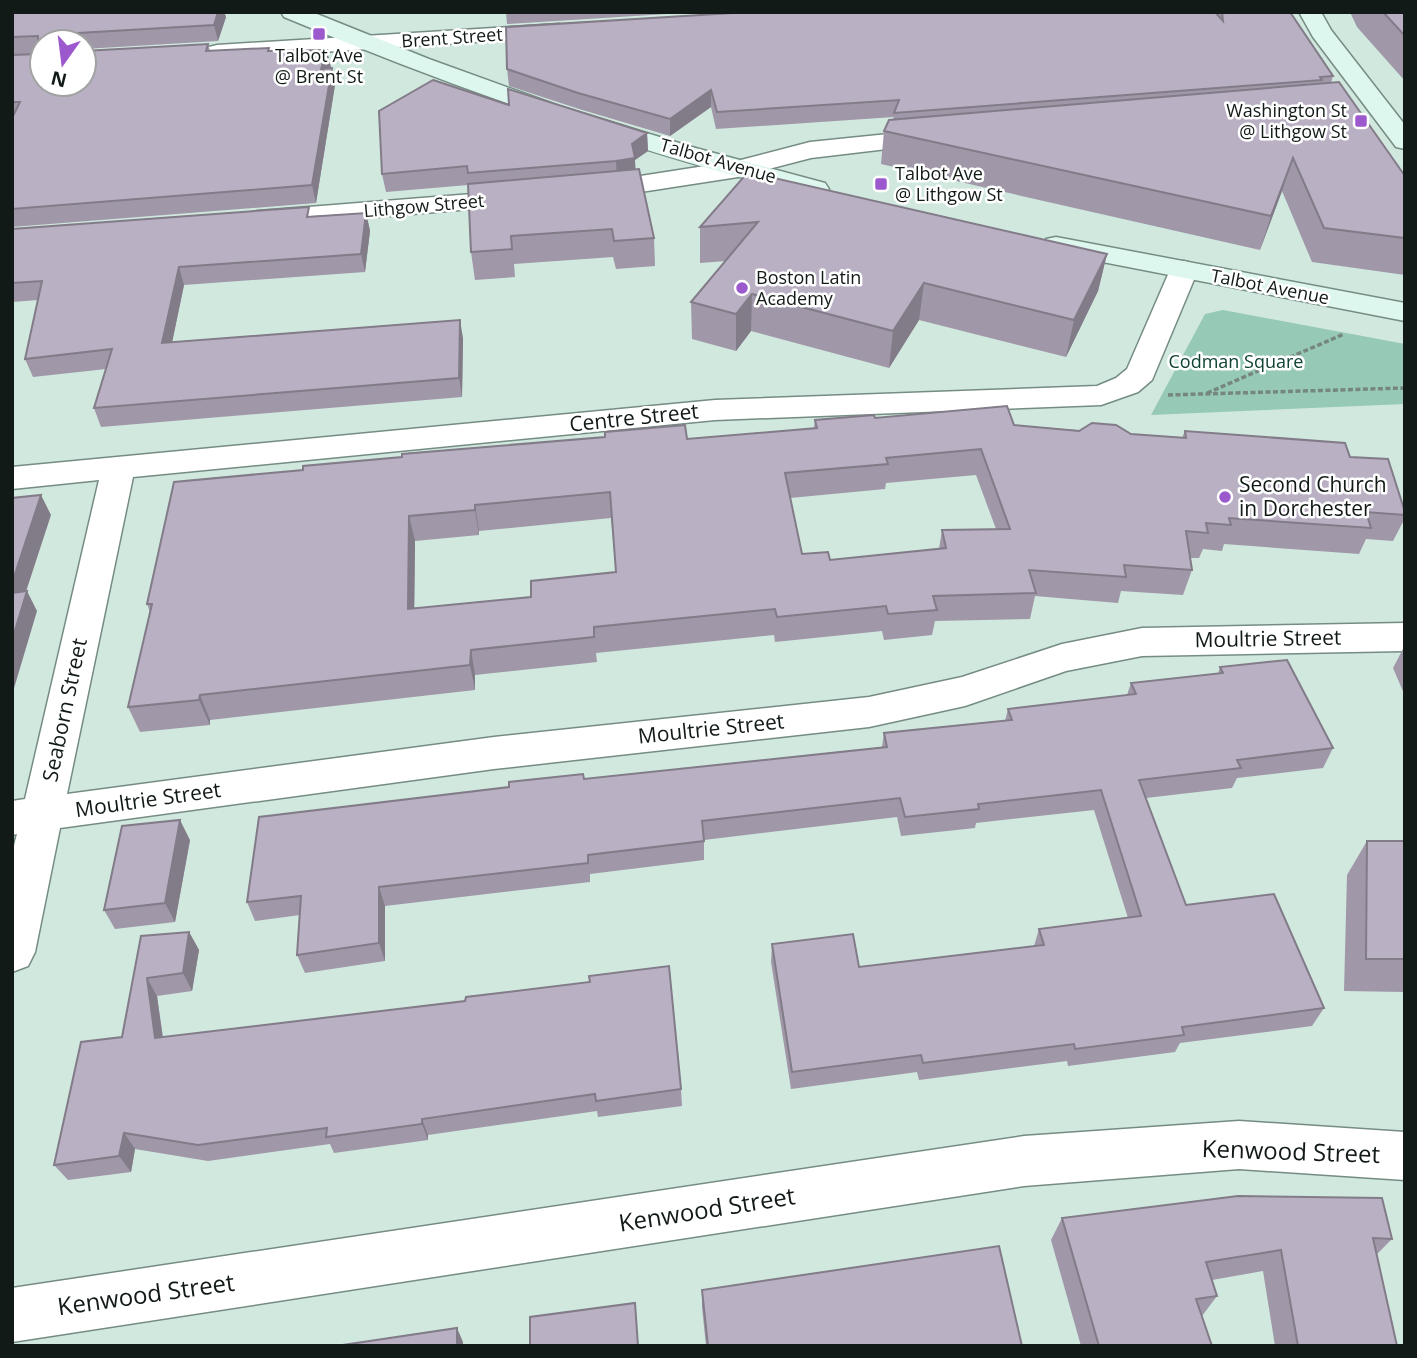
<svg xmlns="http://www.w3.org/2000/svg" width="1417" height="1358" font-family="'Open Sans',sans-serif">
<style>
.green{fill:#96c9b6}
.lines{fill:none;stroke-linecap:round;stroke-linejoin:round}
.minor-casing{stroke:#758c83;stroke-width:3}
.secondary-casing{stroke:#758c83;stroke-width:3}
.path{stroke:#768780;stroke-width:3.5;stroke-dasharray:5 2.5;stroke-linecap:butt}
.minor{fill:#fff;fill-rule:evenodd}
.secondary{fill:#ddf7ee;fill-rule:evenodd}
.wall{fill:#a097a8;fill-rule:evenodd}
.shaded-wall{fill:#827b88}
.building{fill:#bab0c3;stroke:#827b88;stroke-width:2;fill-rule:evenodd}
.poi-dot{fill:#9c58cd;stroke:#fff;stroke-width:2.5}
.labels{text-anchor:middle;stroke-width:5;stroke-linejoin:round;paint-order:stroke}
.far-street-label{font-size:18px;fill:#111a16;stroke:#fff}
.far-poi-label{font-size:18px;fill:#111a16;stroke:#fff;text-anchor:start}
.far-park-label{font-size:18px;fill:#0e4233;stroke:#fff}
.street-label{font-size:21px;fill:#111a16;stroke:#fff}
.poi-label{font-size:21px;fill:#111a16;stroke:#fff;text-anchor:start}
.near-street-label{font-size:24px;fill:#111a16;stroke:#fff}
</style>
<rect width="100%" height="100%" fill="#d0e8de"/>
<path class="green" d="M1223,310L1405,344V404L1151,415L1205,314Z"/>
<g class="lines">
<g class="minor-casing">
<path id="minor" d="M559,24L567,26L570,31L567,36L217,59L209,57L206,52L209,47L217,45Z
M937,129L946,132L950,137L946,142L811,158L738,177L589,200L580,198L576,192L580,186L589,184L737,161L810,142Z
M522,190L531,192L535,198L531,204L258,227L248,225L244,219L248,213L258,211Z
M1184,261L1194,264L1198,270L1152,380L1138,392L1101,405L715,420L133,477L67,794L494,737L869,697L962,677L1062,644L1142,628L1405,623V651L1142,656L1066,671L965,706L869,727L494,769L60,828L35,952L28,966L12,972V853L17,834L12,835V801L25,799L99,480L12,489V467L715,400L1097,386L1116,378L1127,369L1170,270L1174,264Z
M1239,1121L1405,1132V1180L1239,1169L1024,1186L12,1342V1288L1024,1136Z"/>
</g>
<g class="secondary-casing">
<path id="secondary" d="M281,12H312L429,59L559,106L692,147L825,183L829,189L825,195L816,197C634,152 457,89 284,17Z
M1299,12H1321L1331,30L1405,125V149L1396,147L1313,37Z
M1056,237L1405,303V321L1046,251L1042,245L1046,239Z"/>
</g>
<path class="path" d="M1207,393L1344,334
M1168,395L1405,388"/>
<use href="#minor" class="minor"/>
<use href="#secondary" class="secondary"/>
</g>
<path class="wall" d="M12,12H224L226,17L218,41L84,49V42H42V84L208,44L210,51H270L331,67L330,69L332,68L335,85L316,203L12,227V55L38,54H12Z
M506,12H699L507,24Z
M749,12H1290L1333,76L1331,83L1405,176V275L1312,262L1282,191L1260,250L881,164L884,131L894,117L716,129L711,107L670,136L579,109L509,86L507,69Z
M1350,12H1405V81L1357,27Z
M509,105L647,133L648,151L635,160V169L654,238L655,266L616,269L613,257L514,264L515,277L475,280L471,252L468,185L386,192L382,174Z
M748,172L1107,254L1098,291L1066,357L919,320L889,368L751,331L736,351L692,339L691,302L726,261L700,263V227Z
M366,213L370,231L365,272L184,285L172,342L463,338L462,397L101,427L94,408L106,369L33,377L25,359L38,300L12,302V229L311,216Z
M875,418L1014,425L1182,438L1185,431L1350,457L1405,512V518L1393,541L1366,539L1359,554L1224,544L1222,551L1203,549L1199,558H1190L1192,570L1183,595L1121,591L1118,603L1035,596L1030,619L935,621L932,635L884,640L882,631L775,642L774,635L596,653L597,662L475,675V690L210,720V725L140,732L128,707L150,612L147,604L174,482L814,428L815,420ZM976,475L996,529L942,530L939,549L830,560L802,554L790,498L885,489L886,483ZM611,518L616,572L531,597L414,608L415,541L479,535V531Z
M1405,645V696L1393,668Z
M1220,667L1333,748L1323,768L1237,778L1232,788L1146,798L1186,905L1324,1008L1312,1026L1180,1043L1175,1052L1068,1066L1067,1061L919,1080L917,1072L791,1089L771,962L772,944L859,967L1034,946L1039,929L1128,918L1094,810L976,823L975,828L901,836L897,817L704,840V860L590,874V882L385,906V961L305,973L297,955L300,915L255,921L247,902L584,779L882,747L884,733L1005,721L1008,709L1127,695L1131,683L1218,674Z
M190,840L175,922L115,929L104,910Z
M1367,841H1405V992L1344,991L1347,875Z
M189,932L199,950L192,991L157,996L163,1037L681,1089L682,1106L598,1117L597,1111L428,1135V1140L334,1153L330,1144L208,1161L135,1149L131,1172L68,1180L54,1165L122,1037L141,936Z
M1062,1218L1392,1239L1377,1254L1397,1346H1275L1263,1271L1212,1280L1217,1296L1202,1316L1212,1346H1081L1051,1240Z
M702,1290L1022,1346H706L702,1307Z"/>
<path class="shaded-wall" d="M218,12H224L226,17L218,41L214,25Z
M78,33L81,42H76V35Z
M327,50L331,67L324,86L321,69Z
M332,68L335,85L316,203L312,185Z
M711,90V107L670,136V119Z
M647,133L648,151L635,160L636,176L617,179L616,161L632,144Z
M1293,158L1282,191L1260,250L1271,216Z
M366,213L370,231L365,272L361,254Z
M1107,254L1098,291L1066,357L1074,320Z
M179,267L184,285L168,362L162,343Z
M924,283L919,320L889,368L893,331Z
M752,294L751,331L736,351V314Z
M460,320L463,338L462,397L459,378Z
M41,495L51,515L19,613L12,599V583Z
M475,505L479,531V535L475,510Z
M409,516L415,541L414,634L408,609Z
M27,591L37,611L12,695V640Z
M471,650L475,675V690L470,665Z
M200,695L210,720V725L199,700Z
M180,820L190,840L175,922L165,903Z
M379,887L385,906V961L379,943Z
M189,932L199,950L192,991L183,973Z
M147,978L157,996L165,1055L155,1038Z
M422,1119L428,1135V1140L422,1124Z
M124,1133L135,1149L131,1172L119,1156Z
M457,1328L463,1342V1346H457Z"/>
<path class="building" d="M12,12H218L214,25L78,33L76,35V42H42V84H84V51L208,44L206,51L269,48L268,51L327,50L321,69L332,68L312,185L12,209V118L20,102H12V55L38,54V36L12,37Z
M749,12H1215L1223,21L1222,12H1290L1333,76L1320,77L1322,80L894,113L899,100L717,112L711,90L670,119L578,93L507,69L506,27Z
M1383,12H1405V36Z
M433,80L509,105L508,89L647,133L632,144L635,158L616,161L468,173L467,166L382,174L379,111Z
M1339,82L1405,176V238L1324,228L1293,158L1271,216L884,131L889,120Z
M639,169L654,238L614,241L612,229L511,236L512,249L471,252L468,184Z
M748,172L1107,254L1074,320L924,283L893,331L752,294L736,314L691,302L758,222L700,227Z
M309,207L307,217L366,213L361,254L179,267L162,343L460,320L459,378L94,408L112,349L25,359L42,281L12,283V229Z
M1007,406L1014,425L1079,431L1092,423L1116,425L1131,434L1186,438L1185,431L1345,443L1350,457L1388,459L1405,512V515L1366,512L1371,528L1229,518L1231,525L1206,523L1208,533L1186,531L1192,570L1124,565L1126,577L1029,570L1036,593L933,596L937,610L888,614L886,606L777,617L775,609L594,627V637L471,650L470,665L200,695L199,700L128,707L152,604H147L174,482L303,470V466L402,457V454L605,437V432L685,425L687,439L817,428L815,420L874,415L875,418ZM981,449L1010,529L942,530L946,548L830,560L828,552L802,554L785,473L888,464L886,458ZM610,492L616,572L531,581V597L408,609L409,516L475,510V505Z
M41,495L12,583V498Z
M27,591L12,640V593Z
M1287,660L1333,748L1237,760L1241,768L1139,780L1186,905L1274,894L1324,1008L1182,1027L1184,1035L1075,1049L1074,1044L923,1063L921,1055L792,1072L772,944L853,934L859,967L1044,945L1039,929L1141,916L1101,790L978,804L979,809L905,817L900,798L702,821L704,841L588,855V863L379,887V943L297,955L301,896L247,902L259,817L509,787V782L583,774L584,779L887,747L884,733L1012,720L1008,709L1136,694L1131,683L1223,673L1220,667Z
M180,820L165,903L104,910L122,826Z
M1367,841H1405V959H1366Z
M189,932L183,973L147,978L155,1038L465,1001L466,997L590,982L589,976L669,966L681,1089L596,1101L595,1094L422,1119V1124L326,1137L327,1128L198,1145L124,1133L119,1156L54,1165L81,1042L122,1037L141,936Z
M1238,1196L1382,1198L1392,1239L1373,1238L1397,1346H1298L1281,1250L1206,1262L1217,1296L1196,1299L1212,1346H1099L1062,1218Z
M999,1246L1022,1346H708L702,1290Z
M635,1303L638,1346H530V1317Z
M457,1328V1346H336Z"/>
<g class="poi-dot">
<rect x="312" y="27" width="14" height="14" rx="3.5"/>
<rect x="1354" y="114" width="14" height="14" rx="3.5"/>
<rect x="874" y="177" width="14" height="14" rx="3.5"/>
<circle cx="742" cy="288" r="7"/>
<circle cx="1225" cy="497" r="7"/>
</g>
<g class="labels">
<g class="far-street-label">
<text transform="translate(452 38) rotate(-4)" y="6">Brent Street</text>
<text transform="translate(718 161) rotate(16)" y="6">Talbot Avenue</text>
<text transform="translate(424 206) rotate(-5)" y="6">Lithgow Street</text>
<text transform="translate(1270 287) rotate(11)" y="6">Talbot Avenue</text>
</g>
<g class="far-poi-label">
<text x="319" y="62" text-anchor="middle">Talbot Ave<tspan x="319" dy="21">@ Brent St</tspan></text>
<text x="1347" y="117" text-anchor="end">Washington St<tspan x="1347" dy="21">@ Lithgow St</tspan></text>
<text x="895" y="180">Talbot Ave<tspan x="895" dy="21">@ Lithgow St</tspan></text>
<text x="756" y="284">Boston Latin<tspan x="756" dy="21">Academy</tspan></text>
</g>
<g class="far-park-label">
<text x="1236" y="368">Codman Square</text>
</g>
<g class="street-label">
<text transform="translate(634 418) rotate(-6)" y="7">Centre Street</text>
<text transform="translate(1268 639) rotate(-1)" y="7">Moultrie Street</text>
<text transform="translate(65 710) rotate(-78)" y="7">Seaborn Street</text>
<text transform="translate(711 729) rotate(-6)" y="7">Moultrie Street</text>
<text transform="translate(148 800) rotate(-8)" y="7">Moultrie Street</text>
</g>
<g class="poi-label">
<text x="1239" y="492">Second Church<tspan x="1239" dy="24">in Dorchester</tspan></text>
</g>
<g class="near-street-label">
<text transform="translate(1291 1152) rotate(2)" y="8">Kenwood Street</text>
<text transform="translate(707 1210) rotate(-9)" y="8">Kenwood Street</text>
<text transform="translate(146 1295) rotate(-8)" y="8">Kenwood Street</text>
</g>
</g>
<rect width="1417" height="1358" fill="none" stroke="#111a16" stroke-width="28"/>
<g transform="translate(63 63) rotate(194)"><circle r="33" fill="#ffffff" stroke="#a0a3a2" stroke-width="2"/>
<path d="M0-5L12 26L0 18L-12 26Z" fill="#9c58cd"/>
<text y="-10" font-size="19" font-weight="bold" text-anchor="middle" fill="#111a16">N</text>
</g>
</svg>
